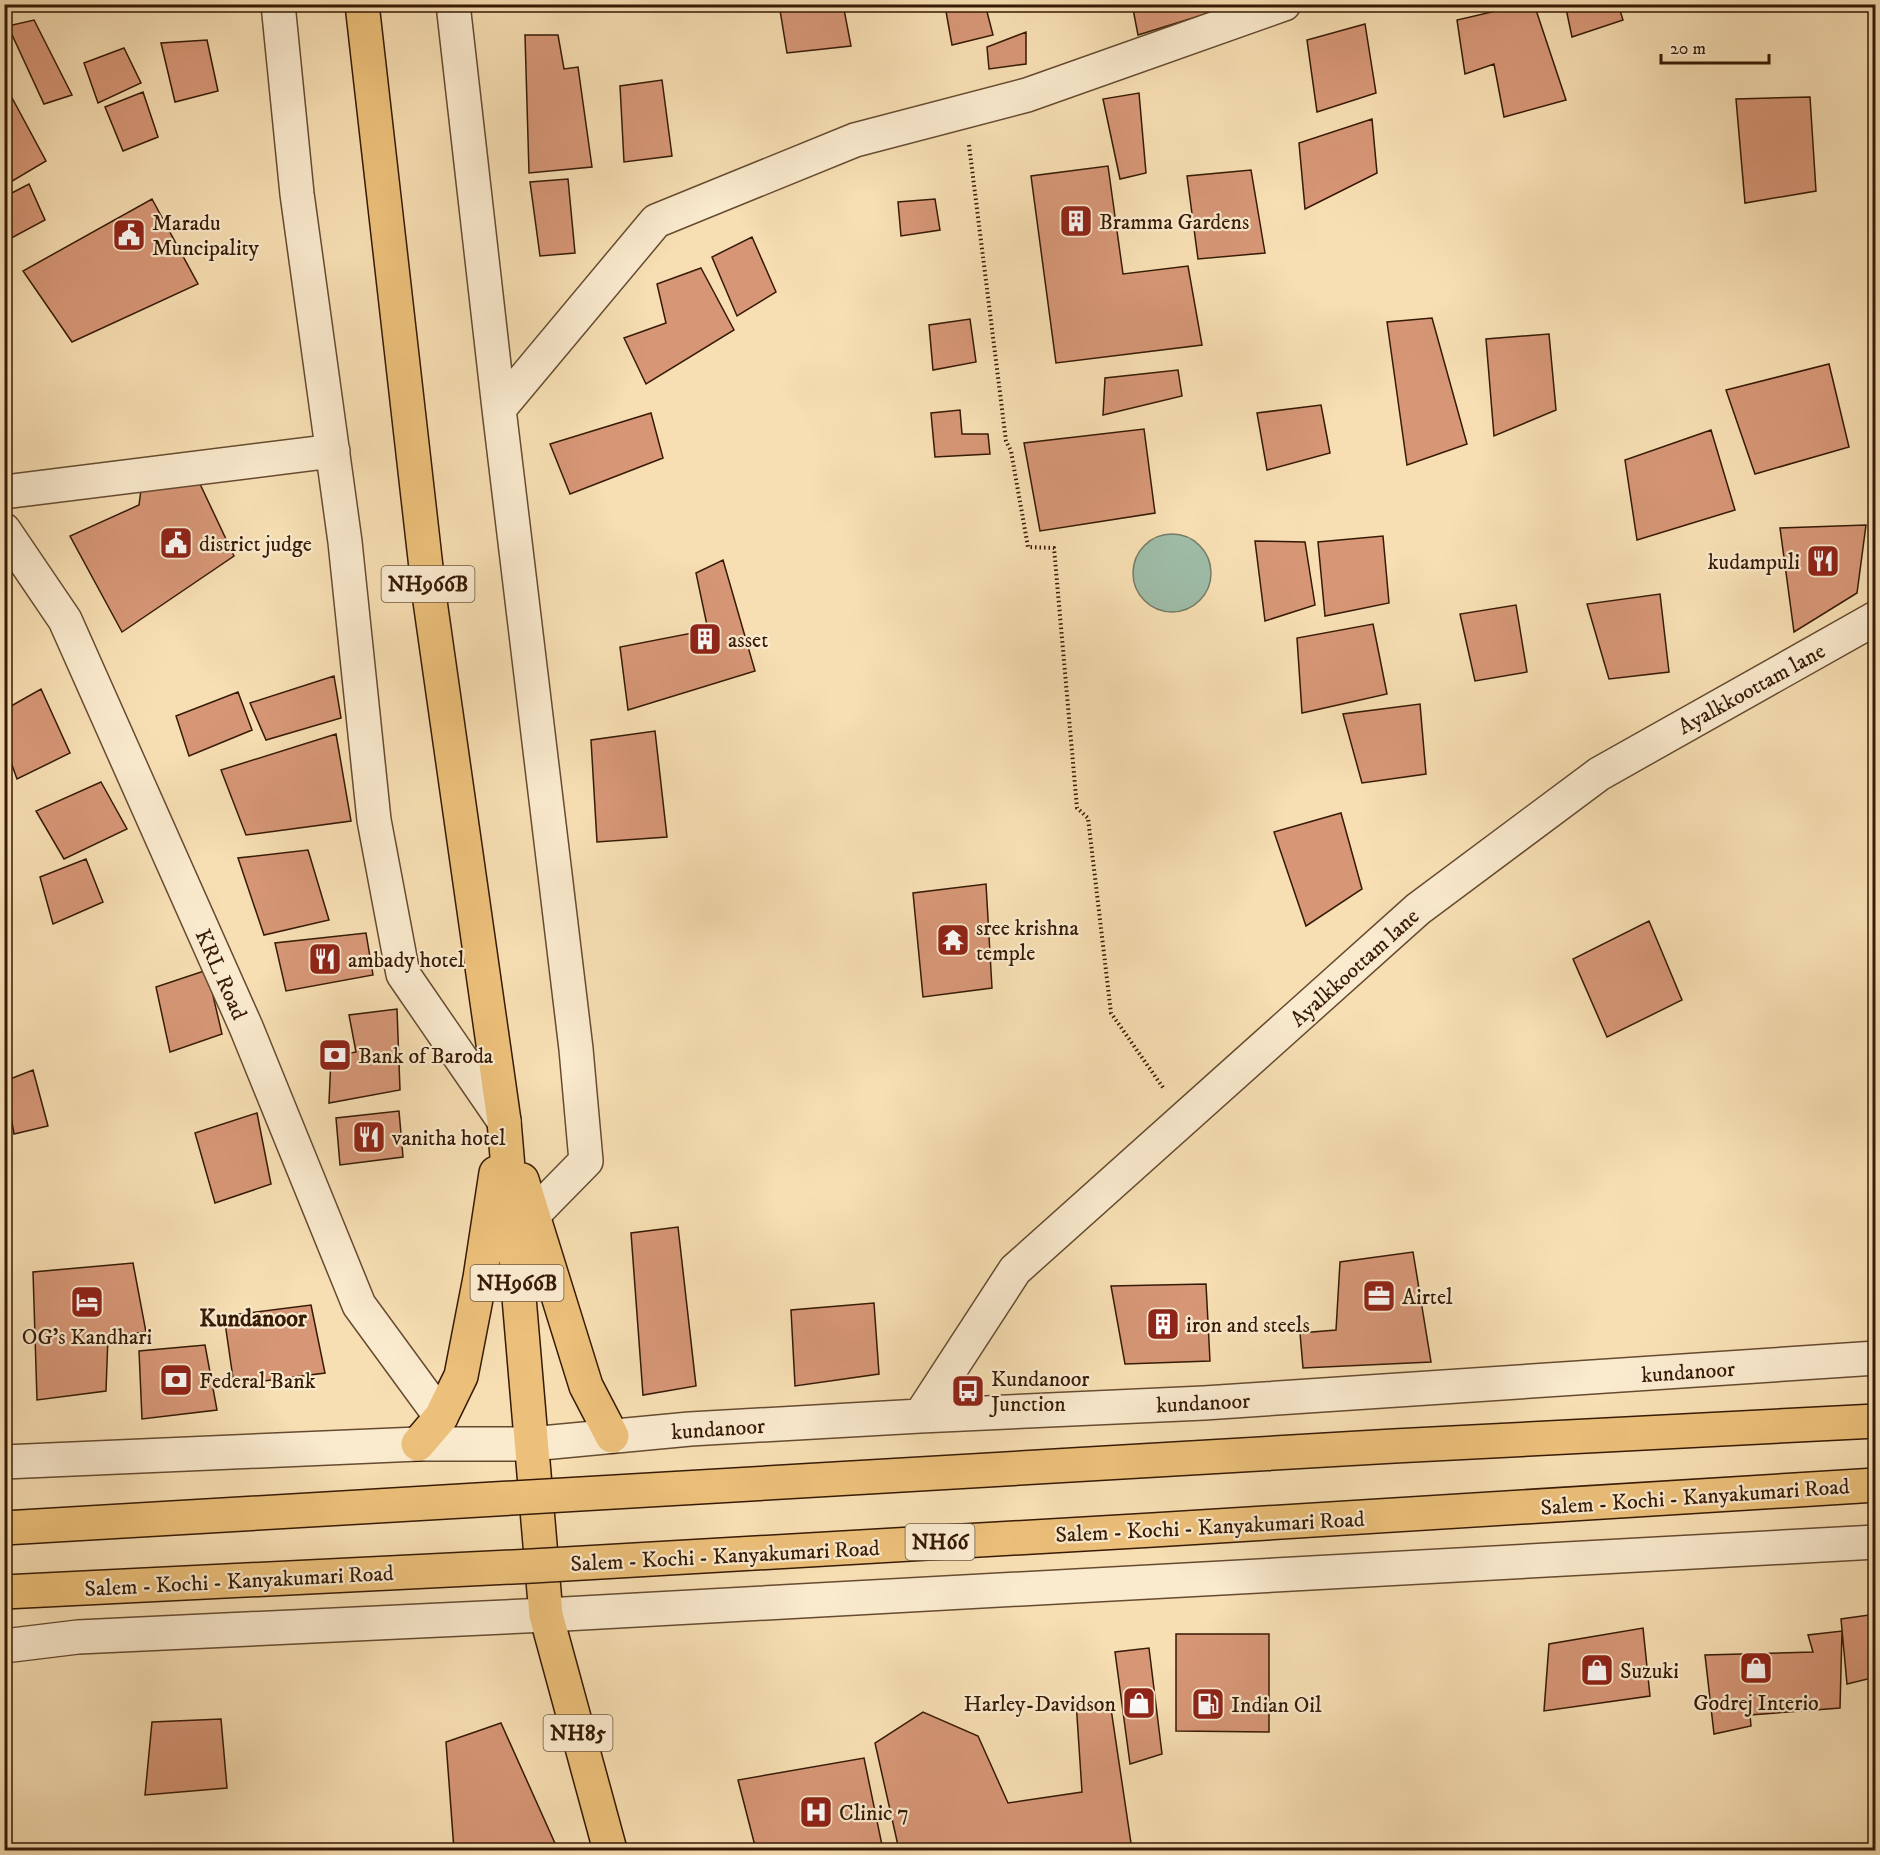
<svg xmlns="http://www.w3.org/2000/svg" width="1880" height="1855" font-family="'IM FELL DW Pica',serif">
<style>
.water{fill:#9ebda8;stroke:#747c67;stroke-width:1.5}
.building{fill:#d79777;stroke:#361a05;stroke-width:1.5}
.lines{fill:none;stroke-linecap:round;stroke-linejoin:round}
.minor-casing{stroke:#664b30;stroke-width:36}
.highway-casing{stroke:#361a05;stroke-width:36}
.path{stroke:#361a05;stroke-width:4;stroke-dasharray:1.5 3;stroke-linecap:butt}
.minor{stroke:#faeace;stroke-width:33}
.highway{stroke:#ecc07a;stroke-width:33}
.highway-bridge-casing{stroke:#361a05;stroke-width:36;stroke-linecap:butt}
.highway-bridge{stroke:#ecc07a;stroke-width:33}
.labels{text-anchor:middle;stroke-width:4.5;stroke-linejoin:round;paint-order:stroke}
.shield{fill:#faeace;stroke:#715841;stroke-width:1.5}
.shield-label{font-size:21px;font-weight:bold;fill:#361a05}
.poi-label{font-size:22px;fill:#361a05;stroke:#faeace;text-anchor:start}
.street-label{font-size:22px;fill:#361a05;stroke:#faeace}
.neighbourhood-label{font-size:24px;font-weight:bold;fill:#361a05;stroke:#faeace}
</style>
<rect width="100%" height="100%" fill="#f7dfb3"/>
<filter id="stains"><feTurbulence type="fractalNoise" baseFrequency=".00333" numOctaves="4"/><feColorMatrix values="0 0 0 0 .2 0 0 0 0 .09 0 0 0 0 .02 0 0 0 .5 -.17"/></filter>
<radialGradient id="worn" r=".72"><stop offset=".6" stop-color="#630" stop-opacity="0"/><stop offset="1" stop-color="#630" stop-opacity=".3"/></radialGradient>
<path class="water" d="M1133 573a39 39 0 1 1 78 0a39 39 0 1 1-78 0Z"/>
<path class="building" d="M779,4H843L851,46L787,53Z
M953,4H985L993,35L952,45L945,6Z
M1132,4H1208L1209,13L1138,35Z
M1526,4H1534L1566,100L1504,117L1494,64L1465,74L1457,20Z
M1565,4H1618L1623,20L1572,37Z
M34,20L72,95L44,104L8,26Z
M1365,24L1376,93L1317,112L1307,40Z
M1026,32V64L989,69L987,47Z
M525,35H558L564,69L578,67L592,167L529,173Z
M207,40L218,91L175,102L161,43Z
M124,48L141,83L98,103L84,63Z
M662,80L672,156L624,162L620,86Z
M4,83L46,161L4,186Z
M143,92L158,137L123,151L105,107Z
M1139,93L1146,173L1120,179L1103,99Z
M1810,97L1816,191L1745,203L1736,99Z
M1372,119L1377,173L1305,209L1299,143Z
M1108,166L1123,274L1188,266L1202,345L1056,363L1031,176Z
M1251,170L1265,253L1198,259L1187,176Z
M568,179L575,253L540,256L530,182Z
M29,184L45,220L4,242V197Z
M152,199L198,284L72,342L23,271Z
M935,199L940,230L901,236L898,202Z
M752,237L776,292L737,316L712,257Z
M701,268L734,330L646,384L624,338L666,323L657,284Z
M1432,318L1467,444L1407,465L1387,322Z
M970,319L976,362L933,370L929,325Z
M1549,334L1556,410L1494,436L1486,339Z
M1829,364L1849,447L1755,474L1726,390Z
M1178,370L1182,396L1103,415L1105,378Z
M1321,405L1330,453L1267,470L1257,413Z
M960,410L962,434H988L990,454L935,457L931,413Z
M651,413L663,458L570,494L550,444Z
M1144,429L1155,513L1040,531L1024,443Z
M1711,430L1735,510L1637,540L1625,460Z
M200,484L234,556L122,632L70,536L139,505L141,490Z
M1866,525L1857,593L1794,632L1780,528Z
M1383,536L1389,603L1325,616L1318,542Z
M1255,541L1305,542L1315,605L1265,621Z
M723,560L755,671L628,710L620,647L708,630L696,573Z
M1660,594L1669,672L1609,679L1587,604Z
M1516,605L1527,672L1475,681L1460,614Z
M1373,624L1387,694L1302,713L1297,638Z
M334,676L341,718L266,740L250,703Z
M41,689L70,753L17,779L4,743V710Z
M238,692L252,730L189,756L176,716Z
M1420,704L1426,774L1362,783L1343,714Z
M655,731L667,837L597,842L591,740Z
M336,734L351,821L246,835L221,770Z
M101,782L127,829L64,859L36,811Z
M1341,813L1362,889L1306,926L1274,832Z
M308,850L329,920L264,935L238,858Z
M86,859L103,902L53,924L40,877Z
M986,884L992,988L923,997L913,893Z
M1649,921L1682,1000L1607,1037L1573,959Z
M366,933L373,975L286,991L275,943Z
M207,970L222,1034L170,1052L156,987Z
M397,1009L400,1090L329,1103L331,1057L356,1052L349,1015Z
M33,1070L48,1126L14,1134L5,1081Z
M399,1111L403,1157L340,1165L336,1118Z
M257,1113L271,1184L215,1203L195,1133Z
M678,1227L696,1386L643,1395L631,1233Z
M1413,1252L1431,1362L1303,1368L1300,1333L1336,1330L1340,1262Z
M133,1263L146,1332L108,1336L106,1391L37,1400L33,1272Z
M1206,1284L1210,1361L1125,1364L1111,1286Z
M874,1303L879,1374L795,1386L791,1310Z
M311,1305L325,1373L234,1385L224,1316Z
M205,1345L217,1410L142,1419L139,1351Z
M1876,1614V1677L1847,1684L1841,1619Z
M1643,1628L1650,1696L1544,1711L1549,1644Z
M1842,1631L1840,1708L1750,1715L1751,1726L1714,1734L1705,1655L1813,1652L1808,1635Z
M1176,1634H1269V1732L1176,1731Z
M1149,1648L1162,1754L1130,1764L1115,1652Z
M1076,1701L1110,1702L1132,1850H899L875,1743L923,1712L978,1736L1008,1803L1082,1792Z
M221,1719L227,1788L145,1795L152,1722Z
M501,1723L558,1850H454L446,1742Z
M864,1758L883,1850H756L738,1780Z"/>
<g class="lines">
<g class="minor-casing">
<path id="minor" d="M278,4L297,194L345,542L374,820L403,974L504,1121
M453,4L499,409L576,1049L586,1161L533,1215
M499,409L656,221L855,140L1027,95L1284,4
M4,492L333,451
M4,530L65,620L246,1027L359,1305L441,1417
M920,1416L1015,1270L1418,909L1599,774L1876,618
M4,1462L418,1444H531L690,1429L920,1416L1204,1403L1876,1358
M4,1646L78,1637L546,1615L1876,1542"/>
</g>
<g class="highway-casing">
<path id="highway" d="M362,4L429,594L504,1121L546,1615L610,1850
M522,1180L586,1386L612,1436
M418,1444L441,1417L461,1376L480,1278L496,1173"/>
</g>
<path class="path" d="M969,145L1006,441L1011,451L1028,547L1054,548L1077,808L1088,818L1111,1013L1164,1089"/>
<use href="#minor" class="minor"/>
<use href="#highway" class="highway"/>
<g class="highway-bridge-casing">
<path id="highway-bridge" d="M4,1528L1394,1446L1876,1421
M4,1592L532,1566L1153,1530L1876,1485"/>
</g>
<use href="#highway-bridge" class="highway-bridge"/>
</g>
<defs>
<g id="building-square" transform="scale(1.725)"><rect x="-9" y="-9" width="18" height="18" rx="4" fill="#8f2418" stroke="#faeace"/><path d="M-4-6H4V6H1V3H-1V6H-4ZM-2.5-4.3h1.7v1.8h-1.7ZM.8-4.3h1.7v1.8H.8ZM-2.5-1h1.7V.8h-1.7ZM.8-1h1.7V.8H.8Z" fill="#fff"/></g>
<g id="civic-square" transform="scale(1.725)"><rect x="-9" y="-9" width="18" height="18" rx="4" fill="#8f2418" stroke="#faeace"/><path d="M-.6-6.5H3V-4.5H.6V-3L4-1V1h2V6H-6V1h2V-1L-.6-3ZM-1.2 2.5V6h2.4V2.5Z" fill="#fff"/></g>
<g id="restaurant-square" transform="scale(1.725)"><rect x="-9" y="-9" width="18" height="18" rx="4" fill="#8f2418" stroke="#faeace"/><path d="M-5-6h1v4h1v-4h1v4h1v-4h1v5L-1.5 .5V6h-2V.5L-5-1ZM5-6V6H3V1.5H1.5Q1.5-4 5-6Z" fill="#fff"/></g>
<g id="temple-square" transform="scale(1.725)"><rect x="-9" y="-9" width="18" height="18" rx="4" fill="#8f2418" stroke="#faeace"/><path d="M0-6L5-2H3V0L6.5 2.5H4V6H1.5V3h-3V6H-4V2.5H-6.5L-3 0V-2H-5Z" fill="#fff"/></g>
<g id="bank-square" transform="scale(1.725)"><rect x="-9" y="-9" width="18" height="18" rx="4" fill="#8f2418" stroke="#faeace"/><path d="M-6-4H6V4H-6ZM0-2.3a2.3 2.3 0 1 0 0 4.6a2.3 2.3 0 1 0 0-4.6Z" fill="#fff"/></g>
<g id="office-square" transform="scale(1.725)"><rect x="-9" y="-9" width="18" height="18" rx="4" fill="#8f2418" stroke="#faeace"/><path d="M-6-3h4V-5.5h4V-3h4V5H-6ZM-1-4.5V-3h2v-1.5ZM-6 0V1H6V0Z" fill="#fff"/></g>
<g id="hotel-square" transform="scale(1.725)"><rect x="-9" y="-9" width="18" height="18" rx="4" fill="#8f2418" stroke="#faeace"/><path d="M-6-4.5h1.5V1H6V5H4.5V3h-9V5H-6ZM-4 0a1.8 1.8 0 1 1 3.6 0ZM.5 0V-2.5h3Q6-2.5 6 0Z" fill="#fff"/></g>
<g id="bus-square" transform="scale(1.725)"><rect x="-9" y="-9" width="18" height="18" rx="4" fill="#8f2418" stroke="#faeace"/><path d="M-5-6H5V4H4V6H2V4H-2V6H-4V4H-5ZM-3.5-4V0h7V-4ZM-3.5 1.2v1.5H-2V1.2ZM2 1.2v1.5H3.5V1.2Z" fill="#fff"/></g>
<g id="shop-square" transform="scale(1.725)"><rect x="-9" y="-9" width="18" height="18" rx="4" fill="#8f2418" stroke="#faeace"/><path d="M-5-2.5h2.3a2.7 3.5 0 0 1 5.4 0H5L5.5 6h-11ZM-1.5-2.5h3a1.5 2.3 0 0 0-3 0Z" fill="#fff"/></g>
<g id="fuel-square" transform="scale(1.725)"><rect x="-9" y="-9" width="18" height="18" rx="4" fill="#8f2418" stroke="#faeace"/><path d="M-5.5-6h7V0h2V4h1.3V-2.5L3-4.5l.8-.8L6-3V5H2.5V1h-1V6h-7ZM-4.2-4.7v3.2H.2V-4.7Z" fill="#fff"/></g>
<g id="hospital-square" transform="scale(1.725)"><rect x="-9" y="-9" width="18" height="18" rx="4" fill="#8f2418" stroke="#faeace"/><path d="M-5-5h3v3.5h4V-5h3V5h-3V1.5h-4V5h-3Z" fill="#fff"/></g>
</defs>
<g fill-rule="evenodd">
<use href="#building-square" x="1076" y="221"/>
<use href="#civic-square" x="129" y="235"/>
<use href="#civic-square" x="176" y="543"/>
<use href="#restaurant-square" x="1823" y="561"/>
<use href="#building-square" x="705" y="639"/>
<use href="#temple-square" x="953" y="940"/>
<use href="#restaurant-square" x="325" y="959"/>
<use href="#bank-square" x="335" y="1055"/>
<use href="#restaurant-square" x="369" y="1137"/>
<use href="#office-square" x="1379" y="1296"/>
<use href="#hotel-square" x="87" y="1302"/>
<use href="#building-square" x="1163" y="1324"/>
<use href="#bank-square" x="176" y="1380"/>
<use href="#bus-square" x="968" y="1391"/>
<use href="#shop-square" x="1756" y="1668"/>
<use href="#shop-square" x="1597" y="1670"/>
<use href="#shop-square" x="1139" y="1703"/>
<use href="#fuel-square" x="1208" y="1704"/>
<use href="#hospital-square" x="816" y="1812"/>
</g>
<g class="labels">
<g class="shield">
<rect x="381.5" y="566" width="93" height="36" rx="4.5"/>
<rect x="470.5" y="1265" width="93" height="36" rx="4.5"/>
<rect x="905.5" y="1524" width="69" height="36" rx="4.5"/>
<rect x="543.5" y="1715" width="69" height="36" rx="4.5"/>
</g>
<g class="shield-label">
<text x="428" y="591">NH966B</text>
<text x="517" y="1290">NH966B</text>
<text x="940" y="1549">NH66</text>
<text x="578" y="1740">NH85</text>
</g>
<g class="poi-label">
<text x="1099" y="229">Bramma Gardens</text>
<text x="152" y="230">Maradu<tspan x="152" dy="25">Muncipality</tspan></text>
<text x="199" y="551">district judge</text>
<text x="1800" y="569" text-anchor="end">kudampuli</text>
<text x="728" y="647">asset</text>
<text x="976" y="935">sree krishna<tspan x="976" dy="25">temple</tspan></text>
<text x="348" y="967">ambady hotel</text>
<text x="358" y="1063">Bank of Baroda</text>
<text x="392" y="1145">vanitha hotel</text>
<text x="1402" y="1304">Airtel</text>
<text x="1186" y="1332">iron and steels</text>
<text x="87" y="1344" text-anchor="middle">OG's Kandhari</text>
<text x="991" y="1386">Kundanoor<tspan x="991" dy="25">Junction</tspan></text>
<text x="199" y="1388">Federal Bank</text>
<text x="1620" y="1678">Suzuki</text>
<text x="1756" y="1710" text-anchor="middle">Godrej Interio</text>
<text x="1116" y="1711" text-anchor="end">Harley-Davidson</text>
<text x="1231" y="1712">Indian Oil</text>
<text x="839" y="1820">Clinic 7</text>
</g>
<g class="street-label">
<text transform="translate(1751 688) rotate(-29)" y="8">Ayalkkoottam lane</text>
<text transform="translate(1354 967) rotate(-42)" y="8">Ayalkkoottam lane</text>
<text transform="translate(222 974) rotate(66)" y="8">KRL Road</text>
<text transform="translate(1688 1371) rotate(-4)" y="8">kundanoor</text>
<text transform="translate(1203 1402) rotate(-3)" y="8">kundanoor</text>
<text transform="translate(718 1428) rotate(-4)" y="8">kundanoor</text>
<text transform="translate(1695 1496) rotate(-4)" y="8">Salem - Kochi - Kanyakumari Road</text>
<text transform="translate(1210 1526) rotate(-3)" y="8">Salem - Kochi - Kanyakumari Road</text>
<text transform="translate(725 1555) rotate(-3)" y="8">Salem - Kochi - Kanyakumari Road</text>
<text transform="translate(239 1580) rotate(-3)" y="8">Salem - Kochi - Kanyakumari Road</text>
</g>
<g class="neighbourhood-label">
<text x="253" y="1326">Kundanoor</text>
</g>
</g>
<rect width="1880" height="1855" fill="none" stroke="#f7dfb3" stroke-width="24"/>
<rect x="6" y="6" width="1868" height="1843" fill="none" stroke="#361a05" stroke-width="3"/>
<rect x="12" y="12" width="1856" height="1831" fill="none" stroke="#361a05" stroke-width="1.5"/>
<path d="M1661 54v9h108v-9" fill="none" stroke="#361a05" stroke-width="3"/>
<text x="1670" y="54" font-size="18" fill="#361a05" stroke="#faeace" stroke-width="4.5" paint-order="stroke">20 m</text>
<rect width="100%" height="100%" filter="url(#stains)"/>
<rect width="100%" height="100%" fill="url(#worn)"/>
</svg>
